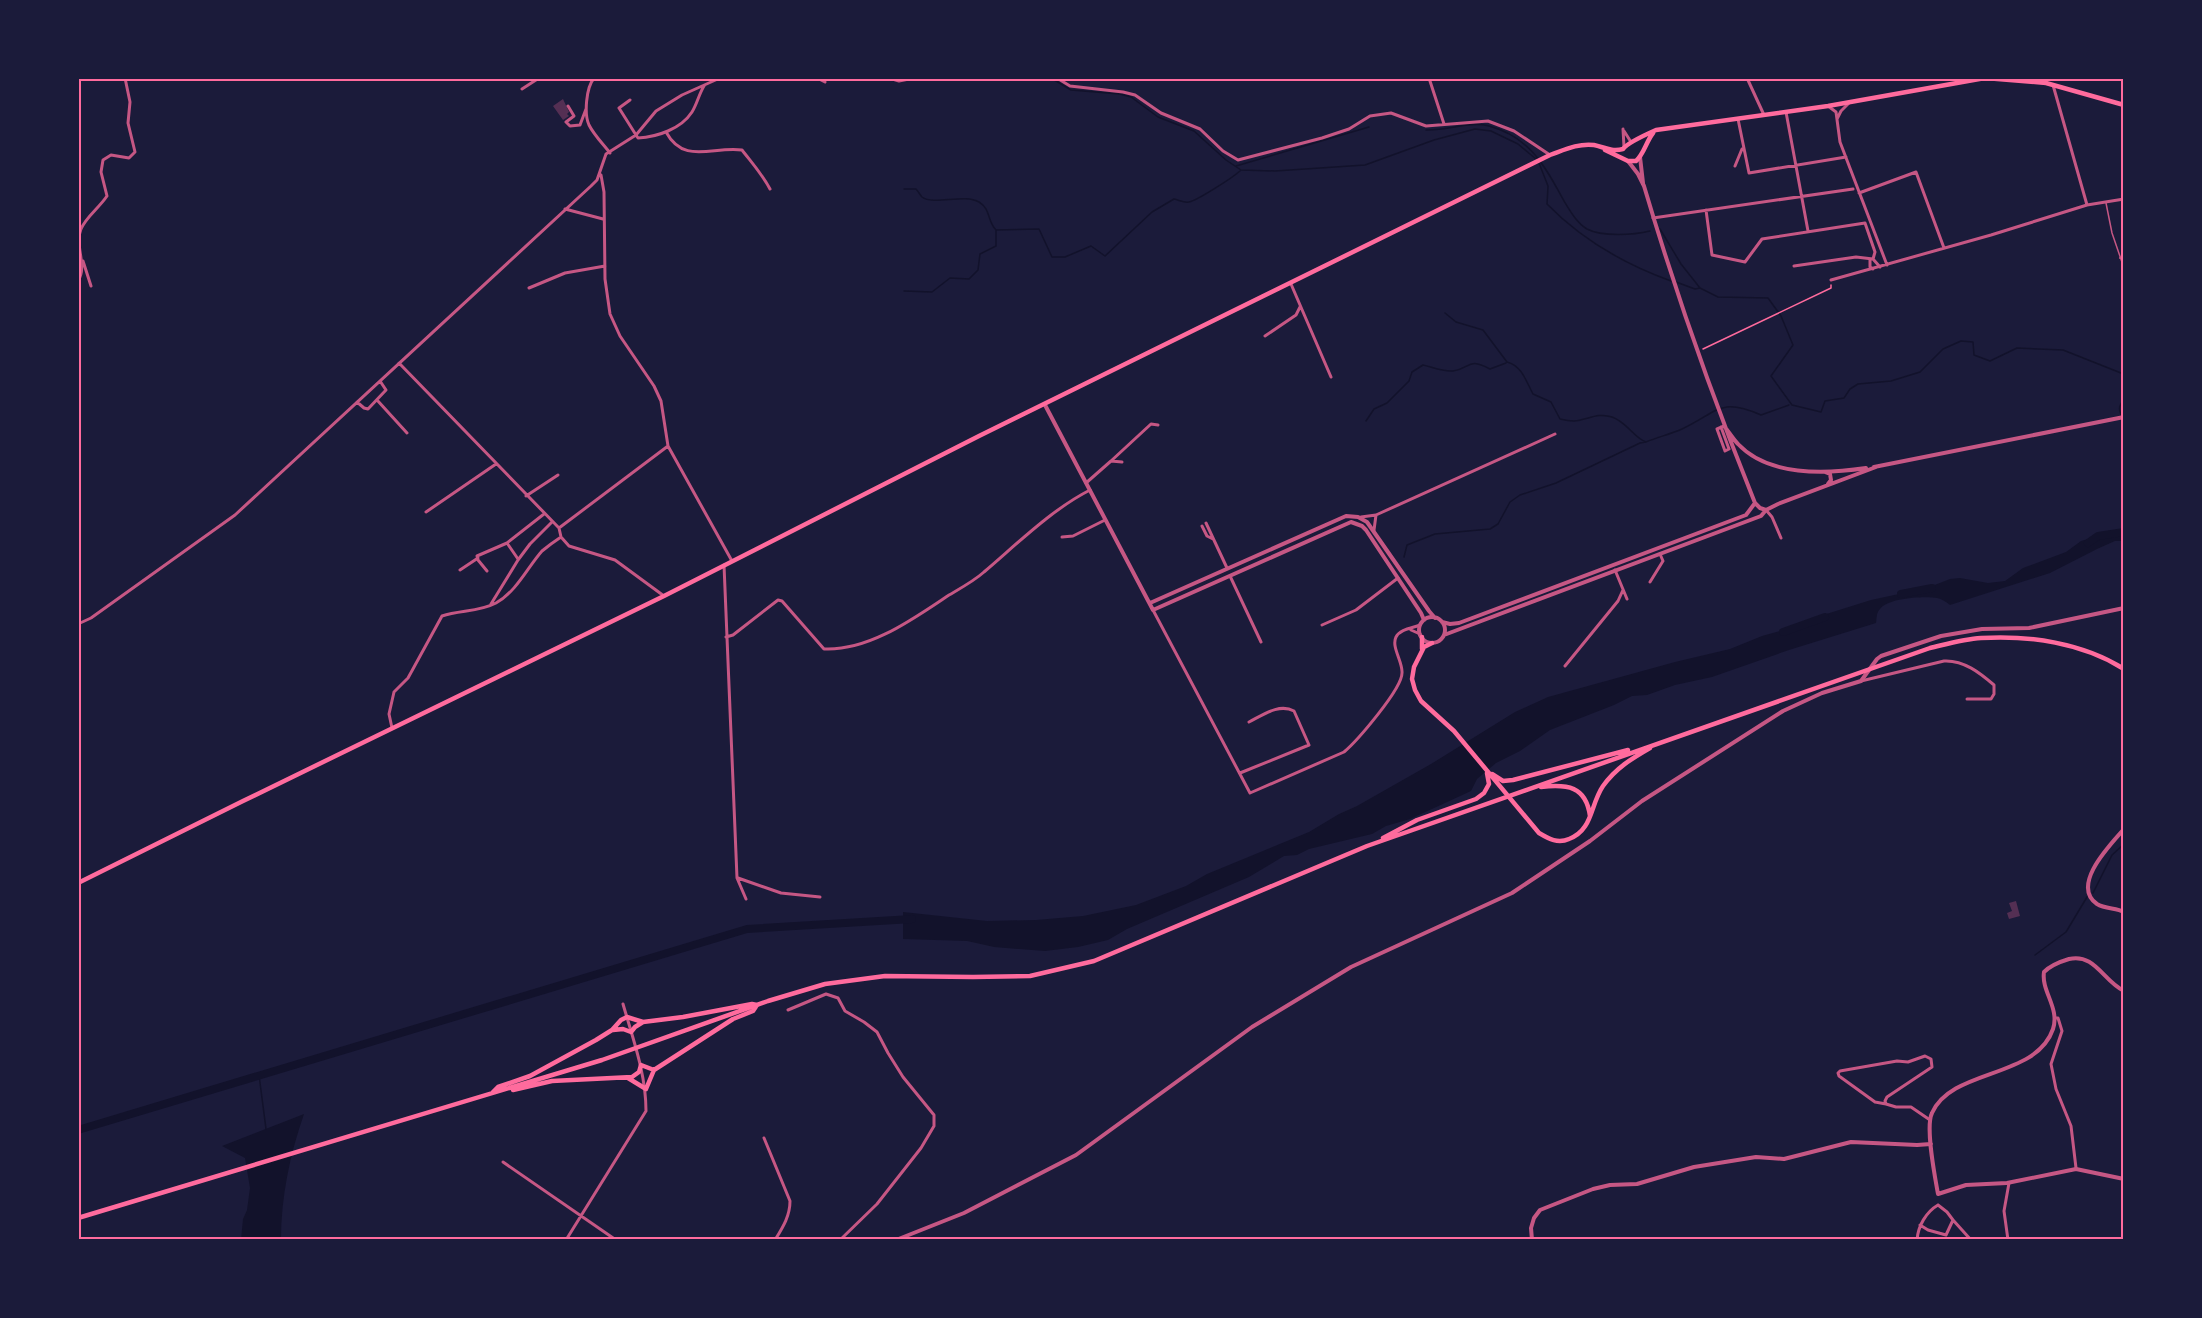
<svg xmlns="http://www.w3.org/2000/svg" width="2202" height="1318" font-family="'Varela Round',sans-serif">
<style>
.water{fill:#12122b}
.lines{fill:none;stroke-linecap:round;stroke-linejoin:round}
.stream{stroke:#12122b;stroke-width:1.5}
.river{stroke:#12122b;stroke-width:8}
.building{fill:#542f53}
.path{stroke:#ff6b9d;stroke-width:1.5}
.service{stroke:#c65784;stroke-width:1.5}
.pedestrian{stroke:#c65784;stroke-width:2}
.minor{stroke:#c65784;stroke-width:3}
.tertiary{stroke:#c65784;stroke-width:4}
.primary{stroke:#ff6b9d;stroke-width:4.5}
.trunk{stroke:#ff6b9d;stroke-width:4.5}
.neatline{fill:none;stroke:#ff6b9d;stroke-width:2}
</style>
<rect width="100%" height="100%" fill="#1b1b3a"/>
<path class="water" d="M2124,534V541H2115L2097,549L2050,573L1950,605C1946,602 1942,599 1937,598C1924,596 1888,598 1880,609C1876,613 1877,618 1876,623L1789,650L1712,677L1675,685L1647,695L1632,696L1614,705L1550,730L1520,751L1496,763L1477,779L1471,791L1445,803L1410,819L1386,826L1372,834L1309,849L1297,855L1284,856L1249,877L1127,929L1108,940L1078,947L1045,951L994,947L967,941L903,939V912L987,921L1036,920L1083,916L1136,905L1186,886L1207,874L1309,832L1339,814L1357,806L1431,764L1515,712L1548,697L1675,662L1730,649L1762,636L1805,624L1820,616L1871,600L1927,588L1950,579L1960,578L1988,583L2005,581L2023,568L2066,552L2081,541L2095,537Z
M304,1114C290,1154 281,1197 281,1240H241L243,1219L247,1210L250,1188L245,1158L222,1146Z"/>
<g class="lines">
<path class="stream" d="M1051,78L1071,90L1120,94L1131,97L1158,117L1194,131L1226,160L1241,170L1275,171L1365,165L1434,140L1475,129L1491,131L1518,144L1536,159
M1426,130C1447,131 1469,121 1489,126C1530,137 1545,166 1564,201C1570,211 1577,223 1587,229C1602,237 1634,235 1650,231
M1539,163L1548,186L1547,204C1582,240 1624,264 1671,281
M1236,166L1369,127
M904,189H916C917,190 921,196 922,197C934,206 964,193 979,202C991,209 987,221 996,230V246L980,254L978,270L969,279L950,278L932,292L904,291
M1660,229L1681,264L1700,288
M996,230L1039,229L1052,257H1065L1091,246L1105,256L1152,212L1174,199C1179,200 1184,203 1189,202C1198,200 1232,178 1240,171
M1676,282L1695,289L1700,288L1718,297L1768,298L1781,316L1793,345L1771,376L1792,405L1821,412L1825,401L1844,398L1850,389L1858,384L1891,381L1920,372L1943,349L1961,341L1973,342L1974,355L1990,361L2017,348L2063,350L2121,373L2124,376
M1445,313L1456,322L1483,330L1507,362C1522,366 1526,381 1533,394L1551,402L1560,419C1564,420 1570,421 1574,421C1587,420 1598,412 1612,417C1627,422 1634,438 1646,442C1658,437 1671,434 1682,429C1718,412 1719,397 1761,415L1789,405
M2124,399C2118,407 2118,411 2124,419
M1366,421L1374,409L1387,403L1409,381L1412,372L1423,365C1432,367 1443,372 1453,371C1472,368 1467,357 1490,369L1506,363
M1404,557L1407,545L1435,534L1490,529L1498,524L1510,502L1520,495L1556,483L1640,443L1646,442
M2093,893L2112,855L2124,844
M2035,955L2066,932L2087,897
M259,1075L266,1129
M2123,1083L2124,1082"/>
<path class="river" d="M2088,543L2098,536L2124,532
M1901,594L1932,588
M1783,632L1825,617
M78,1130L747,929L912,919"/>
</g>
<path class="building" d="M563,99L569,112L567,114L569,116L563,120L553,106Z
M2016,901L2020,916L2009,919L2007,913L2012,911L2009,903Z"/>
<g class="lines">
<path class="path" d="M1703,349L1831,288V285"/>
<path class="service" d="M2106,203L2112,233L2124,268"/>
<path class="pedestrian" d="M2120,258L2124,257"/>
<path class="minor" d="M142,78H151
M594,78C586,88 584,114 589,125C594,135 603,144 610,153
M817,78L825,82
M889,78L899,81L914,78
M1057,78L1070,86L1123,92L1135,95L1161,113L1200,129L1223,151L1238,160L1322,138L1349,129L1370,116L1391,113L1426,126L1488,121L1514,131L1550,155
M1429,78L1444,124
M1747,78L1764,115
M2053,85L2087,205
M522,89L539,78
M630,100L619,108L636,135L638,138C657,137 681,129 692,112C697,104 699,94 704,86
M568,106L574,116L566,122L570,126L580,125L586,109
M1828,106L1836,112L1840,142L1887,265
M1786,112L1808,231
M1738,119L1749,173L1846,157
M1837,119L1841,111L1849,103
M1623,129L1624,147
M1624,131L1631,142
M666,132C684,165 712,146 742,150C752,163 762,174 770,189
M1735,166L1742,149
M601,175L604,192L605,279L610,314L620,336L654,386L661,401L668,446L732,561
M1859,193L1916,172L1944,248
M565,209L603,219
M1706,210L1712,255L1745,262L1762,239L1865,223L1875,252L1873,259
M1653,218L1853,189
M1870,259V267L1873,269
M83,261L91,286
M1794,266L1856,257L1873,259L1880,267
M1831,280L1991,235L2087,205L2124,199
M78,281C88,265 74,246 81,229C86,217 99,208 107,196L101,172L103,160L111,155L129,158L135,152L128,123L130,102L125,78
M1291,284L1331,377
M529,288L565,273L605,266
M1265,336L1296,315L1300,307
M399,363L559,528L561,537L569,546L615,560L664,596
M377,400L407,433
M357,402L364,408L368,409L386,390L380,381
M1721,427L1729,449L1725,451L1717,429L1724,426
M1111,461L1151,424L1158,425
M1086,483L1111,461L1122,462
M526,496L558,475
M1766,510L1772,517L1781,538
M426,512L496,464
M1376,515L1555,434
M1361,517L1376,515L1374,530
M1206,523L1227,568
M1202,526L1207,536L1213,539
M559,528L668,446
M1062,537L1073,536L1105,520
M518,559L507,543L544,514
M724,565L737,878L746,899
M460,570L478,558
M1615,570L1627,599
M487,571L478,560L477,556L507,543
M1230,576L1261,642
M1650,582L1663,561L1660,554
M491,604L518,560L530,544L552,522
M1153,610L1250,793L1344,752C1357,741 1402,689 1402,673C1403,662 1391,647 1396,637C1400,629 1413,628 1420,625
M78,624L91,618L235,515L591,186L597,180L606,154L636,135L656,111L682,95L720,78
M1322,625L1356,610L1398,578
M1411,630L1420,634
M726,637L733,635L778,600L782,601L824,649C869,651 913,619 949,595C961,588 974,581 984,572C1017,544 1051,510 1090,490
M1565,666L1618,601L1623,590
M1861,681L1944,661C1964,660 1980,673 1994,685V694L1991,699H1967
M392,728L389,714L394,692L408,678L442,616C460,610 479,612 496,603C517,591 527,568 542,551C548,546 555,541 561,537
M1240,773L1309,745L1294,711C1279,703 1263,715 1249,722
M738,878L781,893L820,897
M788,1010L826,994L838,998L845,1011L864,1022L877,1032L888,1053L903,1077L934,1115V1126L921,1148L877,1204L840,1240
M2055,1018H2058L2062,1031L2051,1064L2056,1089L2071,1126L2076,1168
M1886,1104L1875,1102L1839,1076L1838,1073L1840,1071L1897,1061L1908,1062L1925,1056L1931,1059L1932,1067L1887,1097L1885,1101L1886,1104L1896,1107H1911L1930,1120
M764,1138L790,1201C790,1216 783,1227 775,1240
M503,1162L616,1240
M1953,1220L1971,1240
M1920,1225L1928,1230L1946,1235L1953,1220L1947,1212L1938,1205
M566,1240L646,1111C646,1074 633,1039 623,1004
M1917,1240C1918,1226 1926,1212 1938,1205
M2008,1240L2004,1211L2009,1183"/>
<path class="tertiary" d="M1640,157L1643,183
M1628,161L1638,174L1644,186C1676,294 1713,399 1755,503L1760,508L1766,510
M1045,405L1153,610L1351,522L1362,526L1366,530L1421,613L1424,620
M1724,426C1729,432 1733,439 1738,444C1769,477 1826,474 1866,468
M1874,467L2124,417
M1825,472L1830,474L1831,480L1828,484
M1150,603L1346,516L1358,517L1367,522L1429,611L1435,618
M1419 630a13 13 0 1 1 26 0a13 13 0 1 1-26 0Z
M1442,622L1450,624L1459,623L1746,515L1755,503
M1444,635L1761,516L1766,510L1778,504L1876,467
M2124,829C2111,844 2070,885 2097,904C2105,909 2116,908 2124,912
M2124,991C2103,981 2095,953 2069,959C2059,962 2051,965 2044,972C2041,991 2060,1008 2053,1029C2036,1079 1952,1068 1932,1113C1925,1127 1935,1177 1938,1194L1966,1185L2007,1183L2076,1169L2124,1179
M896,1240L964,1213L1076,1155L1252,1027L1351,967L1512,893L1590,841L1642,801L1783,711L1822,693L1861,681L1877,659L1881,656L1941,636L1982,629L2029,628L2124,608
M1532,1240L1531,1228L1534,1218L1540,1210L1593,1189L1610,1185L1637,1184L1694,1167L1756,1157L1784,1159L1851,1142L1917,1145L1931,1144"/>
<path class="primary" d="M1623,149C1627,143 1647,134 1656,130L1828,106L1985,78L2046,83L2124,105
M1605,150L1628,161H1636C1644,154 1646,142 1653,133
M78,883L243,801L664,596L979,436L1550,155C1564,150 1578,143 1594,145C1604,147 1611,152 1623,149"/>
<path class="trunk" d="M1422,637V649
M1432,643L1424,647L1414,667L1412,679L1415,690L1421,701L1454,731L1539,833C1549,839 1558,844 1569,839C1593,830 1590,805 1603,786C1616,768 1631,759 1650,748
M1492,774L1503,781L1513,780L1628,750
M1541,787C1567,784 1586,786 1590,816
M1383,838L1417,820L1476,799L1484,793L1489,784L1487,773
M613,1030L623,1029L631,1032L635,1027L643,1022L683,1017L752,1004L757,1005
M628,1078L646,1089L654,1070L733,1019L753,1011L757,1005
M513,1090L552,1081L632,1077L639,1072L641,1065L654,1070
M493,1092L498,1087L530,1076L596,1040L612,1030L621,1020L627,1017L643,1022
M78,1218L602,1060L768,1001L825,984L885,976L973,977L1030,976L1094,961L1367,846L1930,648C1947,644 1964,639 1981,638C2029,635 2083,643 2124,669"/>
</g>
<rect width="2202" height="1318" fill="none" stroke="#1b1b3a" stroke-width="159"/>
<rect x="80" y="80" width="2042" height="1158" class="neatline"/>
</svg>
